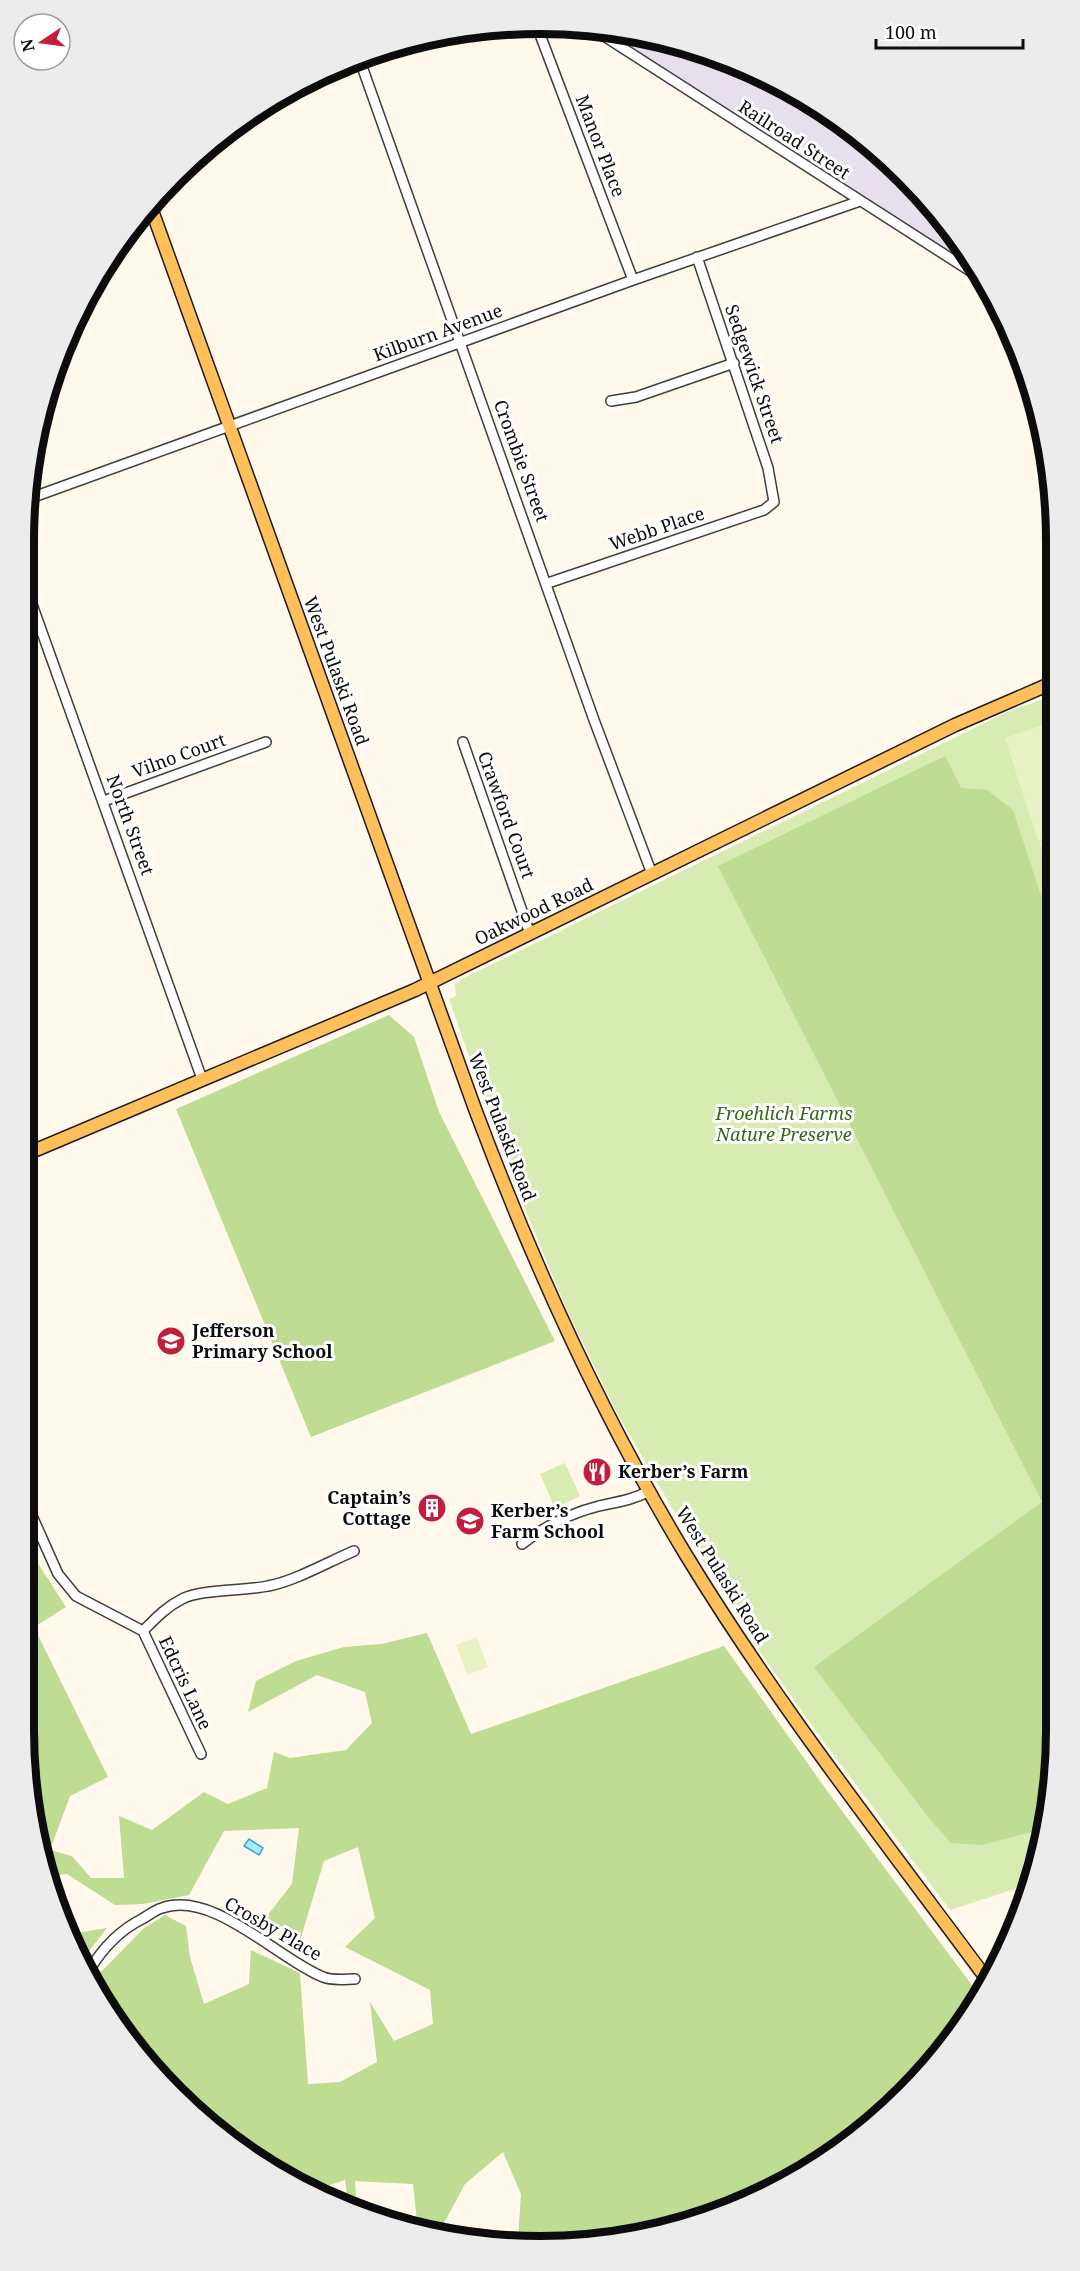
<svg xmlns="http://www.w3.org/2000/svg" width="1080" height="2271" font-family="'Noto Serif',serif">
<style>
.industrial{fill:#e8dfec}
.green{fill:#d8ebb3}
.forest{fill:#bedc92}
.pitch{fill:#e9f2c5}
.water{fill:#ade8f9;stroke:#30aad4;stroke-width:1.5}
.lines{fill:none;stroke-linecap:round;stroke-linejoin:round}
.minor-casing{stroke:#3f3f3f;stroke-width:12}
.major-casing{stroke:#1d1d1d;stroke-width:15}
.minor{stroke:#fff;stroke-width:9}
.major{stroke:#ffbf5b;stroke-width:12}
.labels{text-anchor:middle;stroke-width:6;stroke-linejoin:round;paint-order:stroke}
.street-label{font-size:18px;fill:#0c0c0c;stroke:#fff}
.park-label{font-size:18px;font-style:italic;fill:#35661a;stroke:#fff}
.poi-label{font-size:18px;font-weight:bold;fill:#0c0c0c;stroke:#fff;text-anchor:start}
.rim{fill:none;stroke:#0c0c0c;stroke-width:8}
</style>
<rect width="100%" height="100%" fill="#fff8eb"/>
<path class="industrial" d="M603,30L641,34L738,63L854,130L949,226L974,269Z"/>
<path class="green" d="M1052,696L1056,1731L1046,1832L1030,1884L950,1910L821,1738L758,1649L704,1563L617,1413L566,1308L509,1170L449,999L456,996L455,984L464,978L1009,711Z
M565,1463L580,1496L555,1508L540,1474Z"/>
<path class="forest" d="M945,756L961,788L987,790L1013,810L1053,932L1056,1731L1046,1828L982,1845L951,1843L929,1818L814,1667L1042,1502L718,866Z
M389,1015L414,1037L439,1112L555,1341L311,1437L176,1109Z
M30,1551L66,1607L34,1627L108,1777L70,1796L50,1850L72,1856L91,1878H124L119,1816L152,1830L204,1792L228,1804L267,1788L274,1752L290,1758L346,1750L372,1723L365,1692L317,1675L248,1712L256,1681L296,1661L344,1647L381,1644L427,1633L471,1734L724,1646L828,1792L977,1992L928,2071L854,2141L769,2194L608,2243L518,2240L521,2194L503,2152L465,2184L437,2236L418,2231L413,2184L355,2181L357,2212L349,2210L345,2180L311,2191L254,2160L131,2045L95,1978L144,1928L165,1915L186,1926L190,1957L204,2004L249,1984L251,1950L300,1973L308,2084L340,2082L377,2062L370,2002L394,2041L433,2024L430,1990L345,1947L375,1918L358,1847L324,1861L299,1944L263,1921L292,1884L299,1828L224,1831L189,1895L143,1904L115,1905L67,1874L48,1876L24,1731V1552Z
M107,1928L86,1955L84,1958L71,1934Z"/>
<path class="pitch" d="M1052,722L1053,835L1038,840L1005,738Z
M1053,837V885L1039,842Z
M477,1637L488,1667L467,1675L456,1645Z"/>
<path class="water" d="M249,1839L263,1848L259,1855L244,1846Z"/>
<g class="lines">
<g class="minor-casing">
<path id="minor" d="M536,24L633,280
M593,29L978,276
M359,58L594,720L652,874
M611,401L636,397L734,363
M28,499L633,280L860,201
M24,582L202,1079
M548,583L764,510L774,502L768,468L697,257
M463,742L530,934
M104,801L266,742
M24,1498L58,1574L76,1596L143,1631L201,1754
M522,1544C545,1526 571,1513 599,1506C617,1502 633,1500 649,1491
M143,1631C155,1619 166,1607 182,1599C200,1589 245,1591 268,1586C295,1581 328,1562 354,1551
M90,1969C103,1948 120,1930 142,1919C149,1915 155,1910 162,1908C214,1890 279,1960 323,1977C332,1981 346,1979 355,1979"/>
</g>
<g class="major-casing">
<path id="major" d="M150,205L475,1109C533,1264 600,1413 686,1555C776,1703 883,1839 986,1978
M24,1155L415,990L955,725L1052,683"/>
</g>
<use href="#minor" class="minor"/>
<use href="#major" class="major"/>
</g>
<defs>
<g id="school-disc" transform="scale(1.5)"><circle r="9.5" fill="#c21e3e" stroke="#fff"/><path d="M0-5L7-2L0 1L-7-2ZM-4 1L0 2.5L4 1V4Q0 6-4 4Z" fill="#fff"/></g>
<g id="restaurant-disc" transform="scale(1.5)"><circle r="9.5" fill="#c21e3e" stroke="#fff"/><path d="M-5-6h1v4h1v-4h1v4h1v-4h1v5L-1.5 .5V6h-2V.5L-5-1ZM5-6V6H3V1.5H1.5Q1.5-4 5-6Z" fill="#fff"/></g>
<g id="building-disc" transform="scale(1.5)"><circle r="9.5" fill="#c21e3e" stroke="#fff"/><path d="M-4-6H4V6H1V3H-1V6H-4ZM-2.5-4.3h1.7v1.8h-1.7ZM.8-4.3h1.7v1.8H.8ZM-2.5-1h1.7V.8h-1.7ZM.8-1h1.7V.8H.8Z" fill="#fff"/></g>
</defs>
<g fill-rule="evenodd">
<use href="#school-disc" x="171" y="1341"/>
<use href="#restaurant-disc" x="597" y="1472"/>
<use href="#building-disc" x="432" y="1508"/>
<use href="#school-disc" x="470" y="1521"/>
</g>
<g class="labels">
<g class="street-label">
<text transform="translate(794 140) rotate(33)" y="6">Railroad Street</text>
<text transform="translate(600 146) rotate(69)" y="6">Manor Place</text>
<text transform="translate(438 333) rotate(-20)" y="6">Kilburn Avenue</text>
<text transform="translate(754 374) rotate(71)" y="6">Sedgewick Street</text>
<text transform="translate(521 461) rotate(70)" y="6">Crombie Street</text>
<text transform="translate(657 529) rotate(-19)" y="6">Webb Place</text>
<text transform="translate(336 671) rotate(70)" y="6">West Pulaski Road</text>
<text transform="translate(179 756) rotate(-20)" y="6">Vilno Court</text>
<text transform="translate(506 815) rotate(70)" y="6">Crawford Court</text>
<text transform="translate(130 825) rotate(70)" y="6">North Street</text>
<text transform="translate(534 912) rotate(-26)" y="6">Oakwood Road</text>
<text transform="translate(502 1127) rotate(69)" y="6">West Pulaski Road</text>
<text transform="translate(722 1575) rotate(58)" y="6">West Pulaski Road</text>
<text transform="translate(185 1683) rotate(65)" y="6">Edcris Lane</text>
<text transform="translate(273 1929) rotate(30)" y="6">Crosby Place</text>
</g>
<g class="park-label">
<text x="784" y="1120">Froehlich Farms<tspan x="784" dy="21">Nature Preserve</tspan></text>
</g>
<g class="poi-label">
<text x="192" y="1337">Jefferson<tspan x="192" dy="21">Primary School</tspan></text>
<text x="618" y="1478">Kerber’s Farm</text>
<text x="411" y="1504" text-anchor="end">Captain’s<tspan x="411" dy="21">Cottage</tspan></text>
<text x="491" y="1517">Kerber’s<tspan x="491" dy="21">Farm School</tspan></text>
</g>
</g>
<path d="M0 0H1080V2271H0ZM540 34H540A506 506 0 0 1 1046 540V1730A506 506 0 0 1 540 2236H540A506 506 0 0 1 34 1730V540A506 506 0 0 1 540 34Z" fill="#ececec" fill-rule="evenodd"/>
<path class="rim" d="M540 34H540A506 506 0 0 1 1046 540V1730A506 506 0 0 1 540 2236H540A506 506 0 0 1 34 1730V540A506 506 0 0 1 540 34Z"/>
<g transform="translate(42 42) rotate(257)"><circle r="28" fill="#ffffff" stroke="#9e9e9e" stroke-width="1.5"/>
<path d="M0-4.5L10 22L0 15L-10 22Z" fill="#c21e3e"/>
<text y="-9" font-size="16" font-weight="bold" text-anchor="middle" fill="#0c0c0c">N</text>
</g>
<path d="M876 39v9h147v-9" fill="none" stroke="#0c0c0c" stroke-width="3"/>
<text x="885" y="39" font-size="18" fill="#0c0c0c" stroke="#ffffff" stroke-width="4.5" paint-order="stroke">100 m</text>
</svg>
